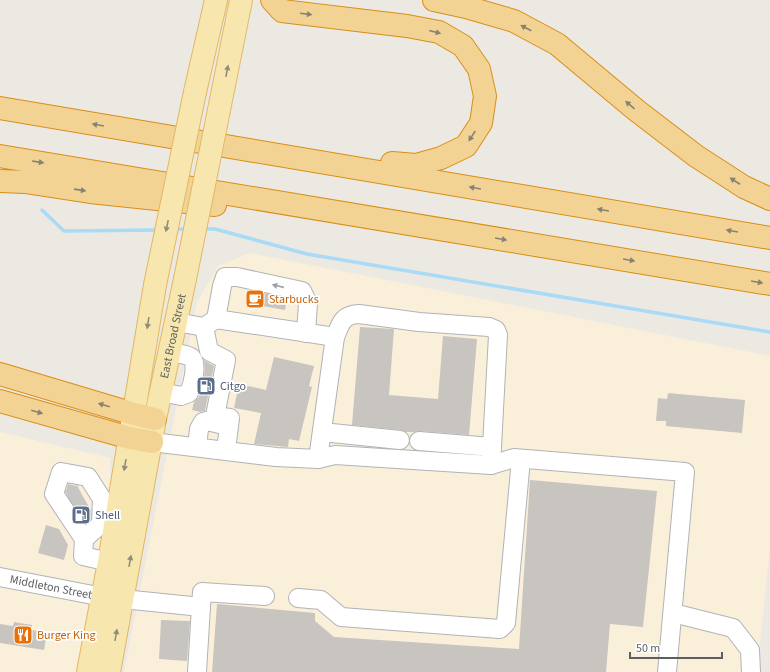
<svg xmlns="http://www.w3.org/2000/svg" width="770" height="672" font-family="'Source Sans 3',sans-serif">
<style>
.commercial{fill:#faf0da}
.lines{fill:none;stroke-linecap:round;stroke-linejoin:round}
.stream{stroke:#a9daf6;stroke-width:3.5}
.building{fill:#c8c4bf}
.minor-tunnel{stroke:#c8c6c3;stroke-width:18;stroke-dasharray:18 9;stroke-linecap:butt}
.minor-casing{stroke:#b0b3b7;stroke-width:20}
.major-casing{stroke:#e3b765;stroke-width:24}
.highway-casing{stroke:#d98e16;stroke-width:24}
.minor{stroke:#fff;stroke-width:18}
.major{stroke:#f7e6ad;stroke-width:22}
.highway{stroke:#f2d394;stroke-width:22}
.major-bridge-casing{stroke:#e3b765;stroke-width:24;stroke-linecap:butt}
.major-bridge{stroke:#f7e6ad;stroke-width:22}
.oneway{fill:#888271}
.oneway2{fill:#928e7c}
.oneway3{fill:#9d9fa1}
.labels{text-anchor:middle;stroke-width:3.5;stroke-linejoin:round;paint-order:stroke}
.food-label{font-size:12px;fill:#c56008;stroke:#fff;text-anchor:start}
.street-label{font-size:12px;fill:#5b5f62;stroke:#fff}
.service-label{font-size:12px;fill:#4e5e75;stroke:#fff;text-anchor:start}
</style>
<rect width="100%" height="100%" fill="#ece9e3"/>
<path class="commercial" d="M250,253L770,356V547L757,672H124L197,302L218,266Z
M0,432L110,458V514L77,672H0Z"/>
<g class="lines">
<path class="stream" d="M42,210L64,231L159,230
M173,229H187
M203,229H215L307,254L770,332"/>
</g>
<path class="building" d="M247,290L287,298L285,310L245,303Z
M360,327L394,329L389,395L438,399L443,336L477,339L469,435L420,431L414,432H406L401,430L352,425Z
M274,357L314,366L309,386L312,387L299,441L289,439L288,447L254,444L261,413L234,408L239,384L266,390Z
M204,360L214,366L205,411L200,412L192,410L194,402L199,397L203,383L205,370Z
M668,393L745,400L742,433L666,426V421H656L658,398L667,399Z
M530,480L657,491L643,627L610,624L606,672H212L217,604L315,613V621L334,637L519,649Z
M68,484L76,486L91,510V519L86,523L66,492Z
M46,525L59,529L68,545L64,560L38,553Z
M161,620L190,621L187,661L159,659Z
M14,622L32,625L31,630L47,632L44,650L0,643V624L13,626Z"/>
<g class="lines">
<path class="minor-tunnel" d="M69,499L81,493
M76,512L88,506"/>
<g class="minor-casing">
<g id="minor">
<path d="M216,319L222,286L225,277H237L302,291L308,303L306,333"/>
<path d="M204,327L209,351L226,360L215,416L230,418L226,450"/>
<path d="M335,337C341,323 342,315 359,314L419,322L489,327L496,330L498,335L491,465"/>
<path d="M161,392L181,396L189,393C192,386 198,365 192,358C187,354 176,353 170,352"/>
<path d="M322,432L400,440"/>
<path d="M419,441L492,447"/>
<path d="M152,442L276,457L318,459L335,337L216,319L204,327L176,322"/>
<path d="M197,447L199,429L203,422L207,421L228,426"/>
<path d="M318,459L335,455L491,465L514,458L685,472L667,672"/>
<path d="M84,539L101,524L102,499L88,477L61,472L54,494L84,539L83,556L109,562"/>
<path id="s1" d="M0,577L103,597"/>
<path d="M298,598L321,600L341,617L500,629L506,623L521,459"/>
<path d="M123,599L201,607L202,592L265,596"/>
<path d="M673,613L733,628L750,650L751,672"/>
<path d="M197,672L201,607"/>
</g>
</g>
<g class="major-casing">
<g id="major">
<path d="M195,92L216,0"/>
<path d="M219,110L241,0"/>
<path d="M88,672L109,562L155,285"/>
<path id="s2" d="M109,672L155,419L185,279"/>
</g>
</g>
<g class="highway-casing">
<path id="highway" d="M272,0L282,11L407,26L439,32L463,46L479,69L485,96L481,123L466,146L441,158L416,165L392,163
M434,0L466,7L514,21L557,44L636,110L696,156L744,187L770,199
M0,108L770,238
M0,156L770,284
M0,181L25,182L90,192L215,205
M0,374L134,414L155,419
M0,401L130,438L152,442"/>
</g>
<use href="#minor" class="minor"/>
<use href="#major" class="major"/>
<use href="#highway" class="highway"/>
<g class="major-bridge-casing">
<path id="major-bridge" d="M185,279L219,110
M155,285L195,92"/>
</g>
<use href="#major-bridge" class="major-bridge"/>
</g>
<defs><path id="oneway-solid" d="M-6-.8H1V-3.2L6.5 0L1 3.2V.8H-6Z"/></defs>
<g class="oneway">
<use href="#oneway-solid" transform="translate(306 14) rotate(7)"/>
<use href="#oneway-solid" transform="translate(526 28) rotate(-152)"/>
<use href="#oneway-solid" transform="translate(435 32) rotate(14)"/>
<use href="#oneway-solid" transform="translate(630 105) rotate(-140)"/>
<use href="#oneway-solid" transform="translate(98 125) rotate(-170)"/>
<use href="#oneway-solid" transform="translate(472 136) rotate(123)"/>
<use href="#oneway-solid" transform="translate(38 162) rotate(9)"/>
<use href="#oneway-solid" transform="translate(735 181) rotate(-147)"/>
<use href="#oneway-solid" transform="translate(475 188) rotate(-170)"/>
<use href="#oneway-solid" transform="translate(80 190) rotate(8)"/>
<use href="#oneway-solid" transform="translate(603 210) rotate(-170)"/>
<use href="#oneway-solid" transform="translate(732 231) rotate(-170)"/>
<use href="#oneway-solid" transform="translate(501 239) rotate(10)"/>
<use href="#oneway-solid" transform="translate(629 260) rotate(10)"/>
<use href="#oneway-solid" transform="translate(757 282) rotate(10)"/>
<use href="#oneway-solid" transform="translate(104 405) rotate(-164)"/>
<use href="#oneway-solid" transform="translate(37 412) rotate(16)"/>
</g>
<g class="oneway2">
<use href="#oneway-solid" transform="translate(227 71) rotate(-79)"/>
<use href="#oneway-solid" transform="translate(167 226) rotate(102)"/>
<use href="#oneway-solid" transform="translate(148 323) rotate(99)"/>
<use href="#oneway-solid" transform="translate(125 465) rotate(100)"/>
<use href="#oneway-solid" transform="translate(130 561) rotate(-80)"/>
<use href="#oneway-solid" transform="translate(116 635) rotate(-80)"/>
</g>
<use class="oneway3" href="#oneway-solid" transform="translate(278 286) rotate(-167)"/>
<defs>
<g id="cafe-square" transform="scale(1)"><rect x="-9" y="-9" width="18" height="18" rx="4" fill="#e8710a" stroke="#fff"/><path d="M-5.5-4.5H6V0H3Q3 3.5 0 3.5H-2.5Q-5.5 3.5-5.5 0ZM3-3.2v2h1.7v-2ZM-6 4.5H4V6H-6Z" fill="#fff"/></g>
<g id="fuel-square" transform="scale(1)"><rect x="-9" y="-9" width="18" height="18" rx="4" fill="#5c6f8a" stroke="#fff"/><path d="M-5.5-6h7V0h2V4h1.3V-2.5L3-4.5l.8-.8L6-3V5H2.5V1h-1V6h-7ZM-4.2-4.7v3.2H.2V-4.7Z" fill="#fff"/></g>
<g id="restaurant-square" transform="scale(1)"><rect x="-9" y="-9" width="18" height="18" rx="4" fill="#e8710a" stroke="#fff"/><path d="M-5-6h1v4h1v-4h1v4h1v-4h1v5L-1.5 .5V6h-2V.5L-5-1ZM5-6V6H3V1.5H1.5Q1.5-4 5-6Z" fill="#fff"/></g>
</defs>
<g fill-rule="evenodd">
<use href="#cafe-square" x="255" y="299"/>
<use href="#fuel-square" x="206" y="386"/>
<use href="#fuel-square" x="81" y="515"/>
<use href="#restaurant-square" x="23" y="635"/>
</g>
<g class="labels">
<g class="food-label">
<text x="269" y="303">Starbucks</text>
<text x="37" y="639">Burger King</text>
</g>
<g class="street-label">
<text dy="4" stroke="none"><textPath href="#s2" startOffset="342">East Broad Street</textPath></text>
<text dy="4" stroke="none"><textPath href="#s1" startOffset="52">Middleton Street</textPath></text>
</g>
<g class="service-label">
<text x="220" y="390">Citgo</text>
<text x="95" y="519">Shell</text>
</g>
</g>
<path d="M630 652v6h92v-6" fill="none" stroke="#5b5f62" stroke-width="2"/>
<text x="636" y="652" font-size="12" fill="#5b5f62" stroke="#ffffff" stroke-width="3" paint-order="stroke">50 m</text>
</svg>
